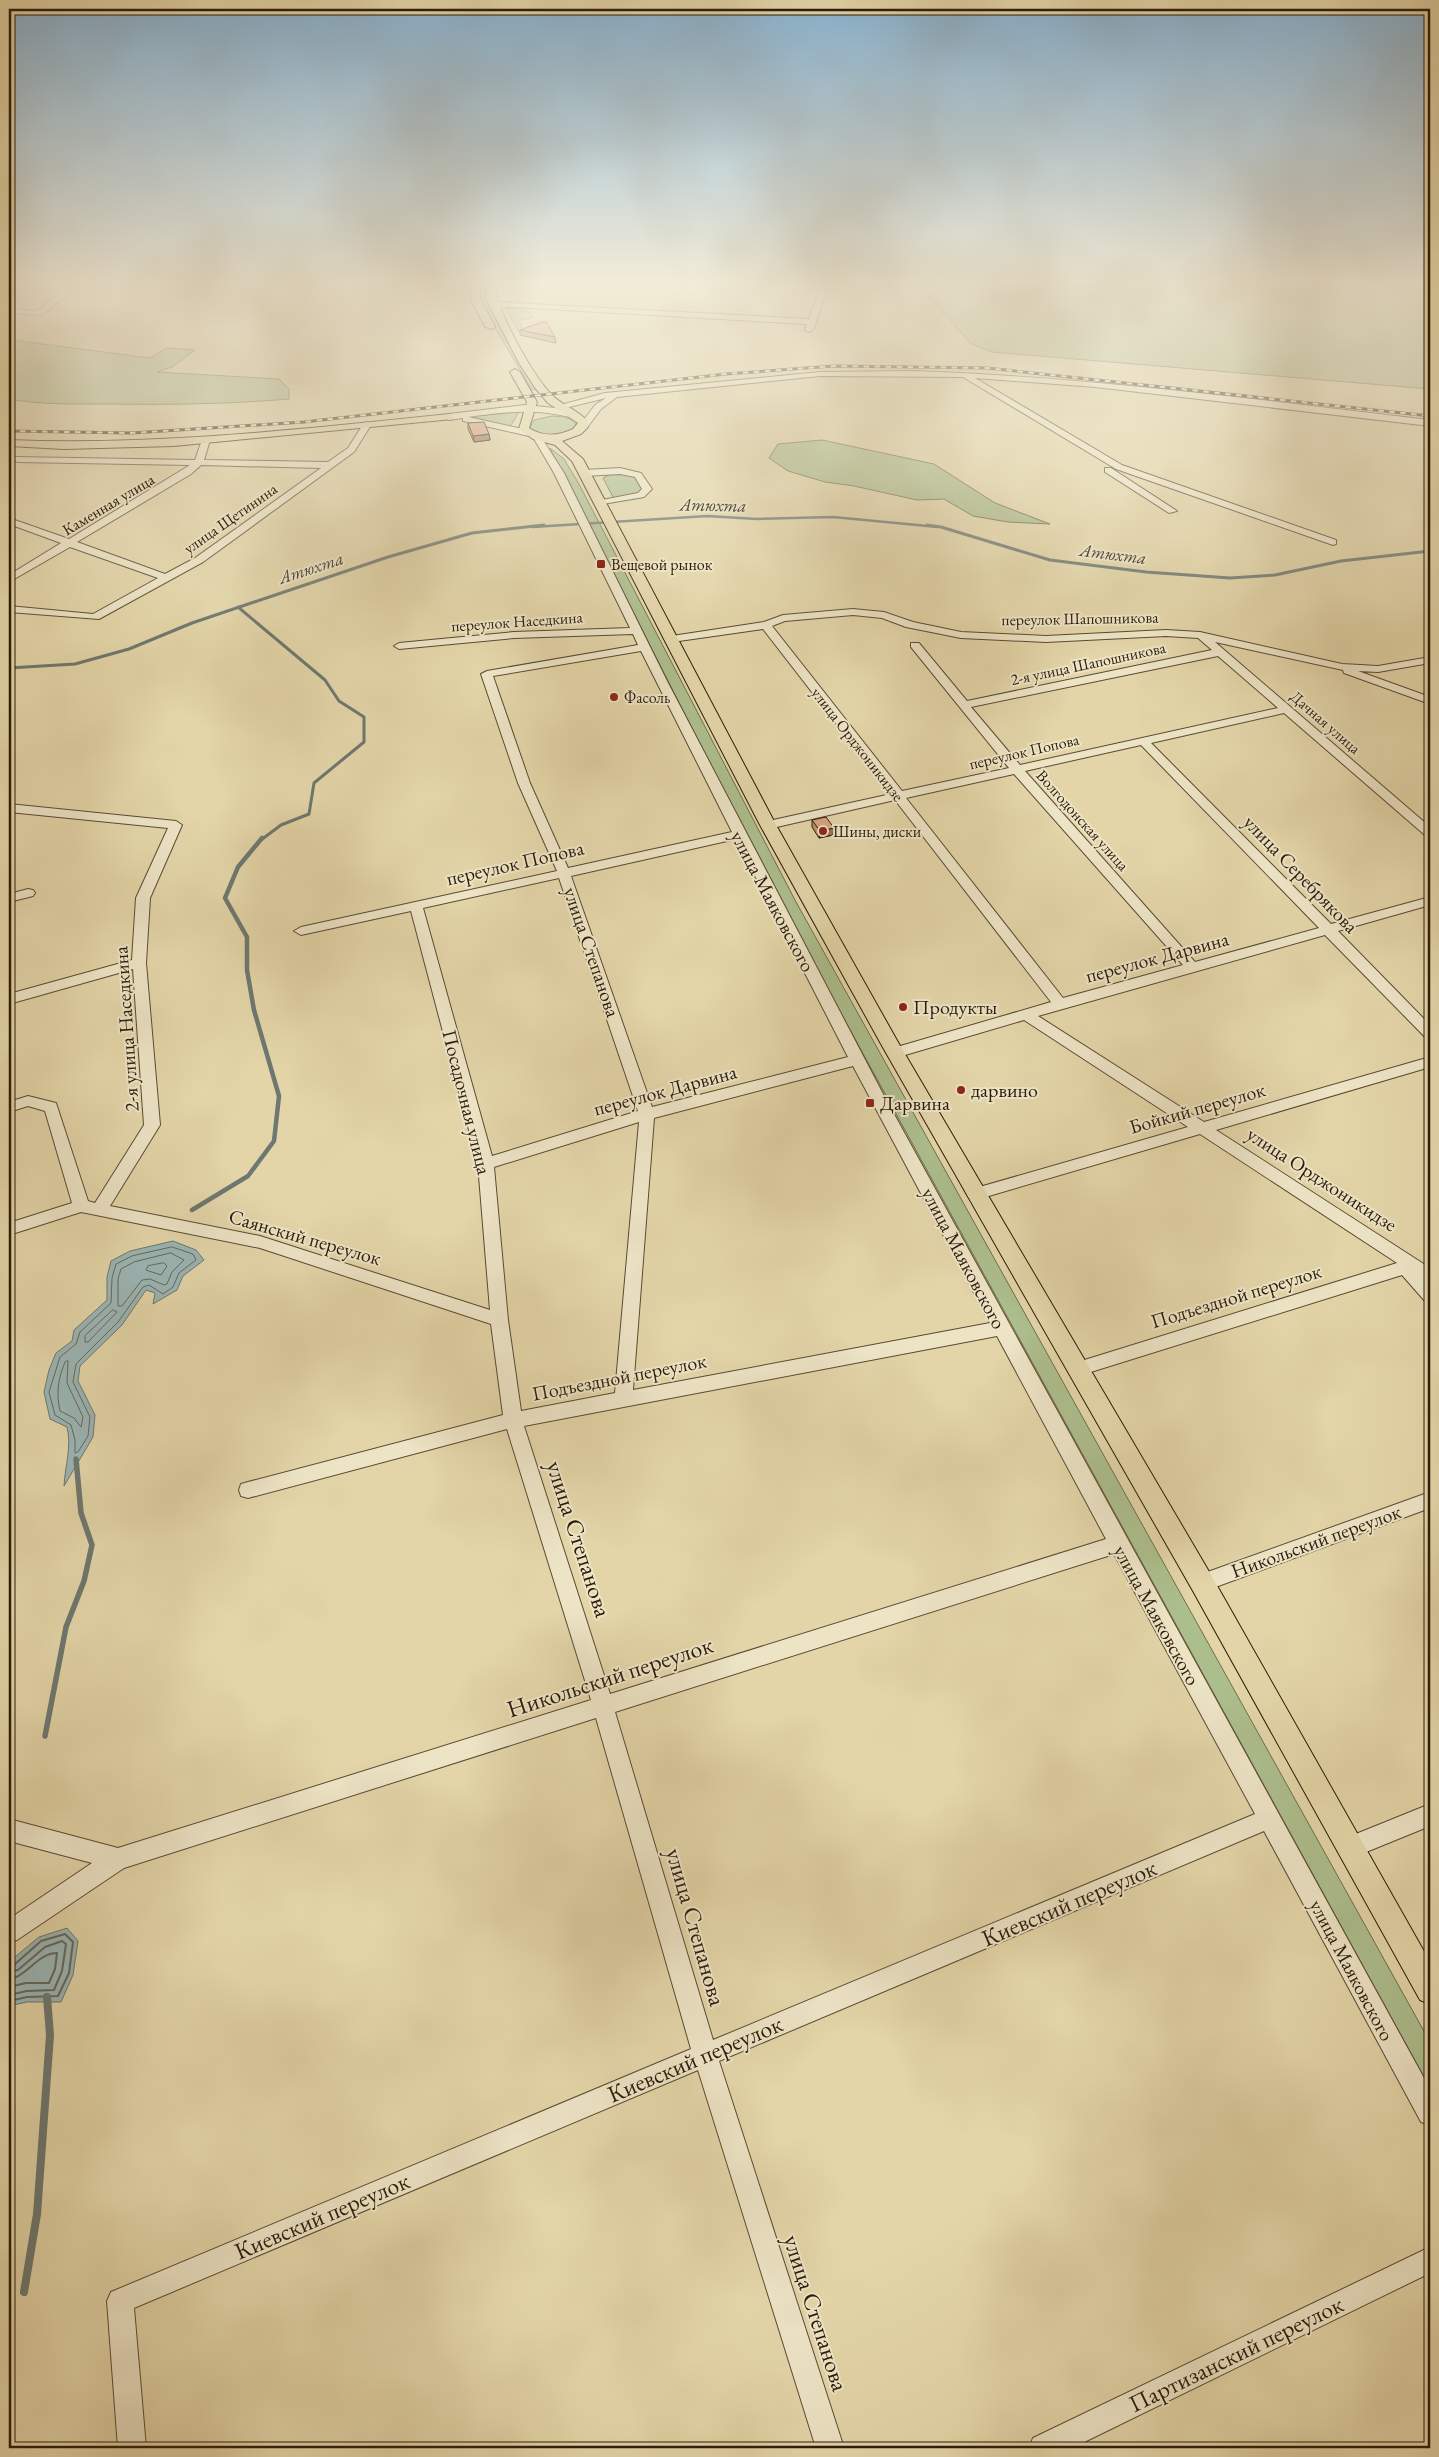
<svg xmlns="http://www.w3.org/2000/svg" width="1439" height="2457" font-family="'EB Garamond',serif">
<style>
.green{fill:#adbe8d;stroke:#6c6d4c}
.water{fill:#9bb5b4;stroke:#6e7870}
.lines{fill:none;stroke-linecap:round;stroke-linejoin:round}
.shore-far1{stroke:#63685f;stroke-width:1}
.shore{stroke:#63685f;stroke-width:2}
.stream-far4{stroke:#6e7870;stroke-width:2.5}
.stream-far3{stroke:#6e7870;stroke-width:3}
.stream-far2{stroke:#6e7870;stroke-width:4.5}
.stream-far1{stroke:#6e7870;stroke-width:5.5}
.stream{stroke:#6e7870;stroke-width:8}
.minor-casing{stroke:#594a32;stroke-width:2}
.major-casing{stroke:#2b1c0a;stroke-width:2}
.minor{fill:#ede4c6;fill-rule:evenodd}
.major{fill:#e3d5a8;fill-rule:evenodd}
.rail-casing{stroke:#2b1c0a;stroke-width:3}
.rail{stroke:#ede4c6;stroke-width:2;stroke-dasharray:5.5;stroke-linecap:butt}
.wall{fill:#bb8e71;stroke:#2b1c0a}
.shaded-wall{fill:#98745c;stroke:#2b1c0a}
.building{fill:#d9a583;stroke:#2b1c0a}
.poi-dot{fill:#8f2418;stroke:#ede4c6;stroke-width:2}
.labels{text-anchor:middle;stroke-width:4;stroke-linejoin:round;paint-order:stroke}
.far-street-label{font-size:16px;fill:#2b1c0a;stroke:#ede4c6}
.far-poi-label{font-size:16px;fill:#2b1c0a;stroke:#ede4c6;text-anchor:start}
.far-water-label{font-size:18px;font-style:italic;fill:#4d4a3d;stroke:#ede4c6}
.street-label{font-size:20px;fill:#2b1c0a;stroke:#ede4c6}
.poi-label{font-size:20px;fill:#2b1c0a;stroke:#ede4c6;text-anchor:start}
.near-street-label{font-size:24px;fill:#2b1c0a;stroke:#ede4c6}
</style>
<rect width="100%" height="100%" fill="#e3d5a8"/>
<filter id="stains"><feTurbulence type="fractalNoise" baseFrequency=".004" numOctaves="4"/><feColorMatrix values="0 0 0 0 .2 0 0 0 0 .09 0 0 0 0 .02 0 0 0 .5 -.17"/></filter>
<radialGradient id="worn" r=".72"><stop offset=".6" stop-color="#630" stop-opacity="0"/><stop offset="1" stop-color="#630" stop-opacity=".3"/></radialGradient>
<path class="green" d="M478,285H483L488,301L537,389L532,390C521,370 477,303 478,285Z
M917,285H1430V389L992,352L971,344Z
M506,308H515L529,312L532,318L519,320L524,331L519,332Z
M12,340L150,358L166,348L195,350L172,367L157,372L279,379L289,389V399C229,404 169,405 109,404C75,404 42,405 9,399V342Z
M519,412L510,427L469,416Z
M552,416L565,417L574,421L576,426C566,437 539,439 530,427L534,420Z
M822,440L934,464L995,503L1050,524L1008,522L973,516L944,499L917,500L854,486L825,482L788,471L769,458L778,444Z
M550,448L564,459L579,484L796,902L1430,2042V2088L781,904Z
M621,473L636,476L642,488L639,494L614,499L603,478L609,475Z"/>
<path class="water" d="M173,1241L196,1250L204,1260L183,1276L177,1290L153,1304L155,1293L146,1290L122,1325L80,1366L78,1381L95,1415L93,1437L64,1486C65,1466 72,1446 67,1427L50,1419L44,1392L49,1370L56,1353L72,1341L74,1330L107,1300V1277L111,1261L130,1251Z
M67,1928L78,1941L73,1975L61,2002H27L9,2006V1962L39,1937Z"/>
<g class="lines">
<path class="shore-far1" d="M172,1247L193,1254L196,1260L179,1273L173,1287L163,1294L149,1285L143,1287L118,1322L76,1364L73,1382L90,1417L88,1436L78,1452L75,1453V1440L71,1425L55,1415L49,1392L60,1357L76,1344L80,1332L111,1303L112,1278L116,1264L132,1256Z
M171,1253L184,1260L172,1272L167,1284L164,1285L150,1279L142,1280L122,1306H118V1279L121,1269L134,1262Z
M164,1263L167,1266L161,1275L146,1270L148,1266Z
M113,1310L117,1312L88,1342H85V1336Z
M68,1361L67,1383L83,1417L81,1427L74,1418L60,1411C56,1393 58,1379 65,1362Z"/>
<path class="shore" d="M9,1966L14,1965L41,1941L65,1934L73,1942L69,1973L58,1996L27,1997L9,2001
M9,1972L18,1970L45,1947L62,1941L66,1944L62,1971L54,1990L27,1991L9,1995
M9,1980C27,1976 38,1953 57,1953L55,1969L49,1983H26L9,1987"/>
<path class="stream-far4" d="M533,527L707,516L757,519L833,517L938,527"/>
<path class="stream-far3" d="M927,525L941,527L1050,560L1146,572L1230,578L1275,575L1341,561L1430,551
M238,607L325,680L339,701L364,717V742L314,783L309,814L281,825L261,840
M9,668L75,664L129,649L192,623L388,557L472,533L544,525"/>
<path class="stream-far2" d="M192,1210L248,1176L274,1141L279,1096L254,1010L247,970V937L225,898L238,867L262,838"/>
<path class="stream-far1" d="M45,1736L66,1627L84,1581L92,1545L81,1513L76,1459"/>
<path class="stream" d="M24,2292L37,2214L50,2035L47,1997"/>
<g class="minor-casing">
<path id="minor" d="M26,285H79L42,315L9,313V309L37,311L65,289L30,287Z
M821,285H829L813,330L809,332L805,330L807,324L494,306L490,304L494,302L809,319Z
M914,371C1087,377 1258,400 1430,420V426L1095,387L975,378L1122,465L1336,540V544L1333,545L1116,469L963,377L820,376L617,397L601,409L586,429H580V425L595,405L606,398L561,409L557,406L605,393L820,372Z
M525,405L555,408L574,414L570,417C535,408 503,412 468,417L532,431V435L529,436L463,421V418L449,420L445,417L449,414Z
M367,422L371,425L354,452L203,562L99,619L9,612V606L93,614L158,578L70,547L9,582V575L61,543L9,524V518L69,539L190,465L18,462L15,461V457L195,460L202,440L206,437L210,440L204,460L328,462L348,448L364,423ZM201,465L321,468L195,558L165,574L77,542L191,474Z
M537,434L541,437L564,473L667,681L883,1094L1430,2089V2125L1421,2122L1264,1831L719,2061L844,2448H816L698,2070L134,2308L146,2448H118L107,2301L111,2292L691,2049L596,1718L124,1868L17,1940L9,1943V1919L92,1863L9,1841V1819L118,1848L591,1700L507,1429L248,1498L241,1496L239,1490L241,1484L248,1482L503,1415L491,1324L260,1248L81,1212L9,1235V1223L72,1203L45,1111L28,1106L9,1112V1102L28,1096L56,1103L88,1201L95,1203L144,1125L133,969L9,1004V994L132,960L136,898L168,828L9,812V804L176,821L182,825L150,898L146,963L160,1125L110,1206L260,1236L490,1310L478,1164L411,911L301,935L294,931L301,927L557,871L518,783L481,674L487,671L638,645L633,634L514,638L399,649L394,646L399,643L514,632L630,628L554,473L533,437ZM641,651L732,832L568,868L530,783L493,676ZM736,839L848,1057L652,1107L571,876ZM559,878L638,1111L492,1156L423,908ZM853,1066L990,1323L633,1390L654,1118ZM639,1122L615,1393L521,1411L508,1320L494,1167ZM997,1336L1106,1539L610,1694L524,1426ZM1114,1554L1255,1814L713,2040L615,1712Z
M620,468L641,473L652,489L644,497L597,505V501L638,493L642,489L635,477L620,474L584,476L579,473L584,470Z
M1105,468H1111L1177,511L1169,513L1105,472Z
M853,609L884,612L913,622L961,632L1046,636L1166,630L1200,632L1342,664L1378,666L1430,657V663L1378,672L1358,671L1430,697V704L1344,673L1343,670L1215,642L1430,827V837L1426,836L1284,713L1151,743L1331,924L1430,897V905L1338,931L1430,1025V1038L1425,1037L1325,935L1038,1016L1204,1122L1430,1057V1067L1216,1130L1430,1268V1302L1424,1300L1402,1275L1078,1376L1072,1374L1069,1369L1072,1364L1078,1362L1397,1263L1200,1134L975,1200L969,1198L967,1194L969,1190L1188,1127L1024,1020L895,1058L890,1057L888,1053L890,1049L1051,1002L895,800L768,829L764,828L762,825L764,822L891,794L763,629L672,642L667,639L672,636L764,622L783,615ZM853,615L882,618L906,627L961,638L1046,642L1166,636L1198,638L1212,650L967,701L919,643H911V647L1009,768L902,791L772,626L785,621ZM1218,656L1278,708L1020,765L971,707ZM1141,745L1319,928L1195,962L1025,771ZM1014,774L1183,965L1063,998L906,798Z
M28,889L33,890L35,893L33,896L9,902V894Z
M1430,1492V1508L1202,1592L1195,1589L1192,1583L1195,1577L1202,1574Z
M1430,1804V1826L1349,1859L1341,1856L1338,1848L1341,1840Z
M1430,2247V2273L1072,2448H1029L1033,2438Z"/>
</g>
<g class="major-casing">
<path id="major" d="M469,285H479L481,300L495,327L493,329L485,327L471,300Z
M485,285H495C497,312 532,374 551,394C562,406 579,410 588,422V427L581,434L562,441L583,459L776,825L899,1044L1211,1575L1430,1962V2004L1420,2000L1193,1591L881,1044L760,825L572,461L555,445L533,439L519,429L527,402L510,372L515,369L520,372L537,402L529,428C543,437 559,436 573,429L578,423L548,403L536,389L519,363L486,299Z
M449,414L453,415V419L174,446L64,449L9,446V440C157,446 302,429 449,414Z"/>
</g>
<use href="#minor" class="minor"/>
<use href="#major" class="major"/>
<g class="rail-casing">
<path id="rail" d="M9,431L132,433L304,422L726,374L834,366L987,368L1430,416"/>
</g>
<use href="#rail" class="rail"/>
</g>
<path class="wall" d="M520,330L555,337L556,343L520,335Z
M468,423L489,434L490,440L474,442L468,429Z
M812,820L834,828L833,835L819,838L812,827Z"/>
<path class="shaded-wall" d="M489,434L490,440L474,442L473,436Z
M834,828L833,835L819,838L820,831Z"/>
<path class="building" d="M542,322H546L555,337L520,330Z
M484,422L489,434L473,436L468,423Z
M826,817L834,828L820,831L812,820Z"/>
<linearGradient id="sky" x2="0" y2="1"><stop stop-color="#89b4d3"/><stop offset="0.45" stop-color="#f2ecd8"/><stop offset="1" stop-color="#f2ecd8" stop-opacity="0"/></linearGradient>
<rect width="1439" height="629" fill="url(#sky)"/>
<g class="poi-dot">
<rect x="596" y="559" width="10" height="10" rx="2.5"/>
<circle cx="614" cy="697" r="5"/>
<circle cx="823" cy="831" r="5"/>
<circle cx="903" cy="1007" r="5"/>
<circle cx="961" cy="1090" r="5"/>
<rect x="865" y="1098" width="10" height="10" rx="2.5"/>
</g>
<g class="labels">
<g class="far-street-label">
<text transform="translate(108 504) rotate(-31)" y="6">Каменная улица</text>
<text transform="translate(230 518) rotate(-35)" y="6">улица Щетинина</text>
<text transform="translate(1080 618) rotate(-1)" y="6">переулок Шапошникова</text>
<text transform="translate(517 621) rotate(-4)" y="6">переулок Наседкина</text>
<text transform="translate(1088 663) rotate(-12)" y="6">2-я улица Шапошникова</text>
<text transform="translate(1326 722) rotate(41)" y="6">Дачная улица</text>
<text transform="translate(858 744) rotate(52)" y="6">улица Орджоникидзе</text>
<text transform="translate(1024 751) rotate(-13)" y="6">переулок Попова</text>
<text transform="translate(1083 820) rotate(48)" y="6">Волгодонская улица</text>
</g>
<g class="far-poi-label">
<text x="611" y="570">Вещевой рынок</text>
<text x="624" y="703">Фасоль</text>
<text x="833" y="837">Шины, диски</text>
</g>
<g class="far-water-label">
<text transform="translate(713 505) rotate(1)" y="6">Атюхта</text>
<text transform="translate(1113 554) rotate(7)" y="6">Атюхта</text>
<text transform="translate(311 568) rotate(-18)" y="6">Атюхта</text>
</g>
<g class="street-label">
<text transform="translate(515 863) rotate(-13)" y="7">переулок Попова</text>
<text transform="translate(1301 874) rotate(46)" y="7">улица Серебрякова</text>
<text transform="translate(773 901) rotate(62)" y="7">улица Маяковского</text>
<text transform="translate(592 952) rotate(71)" y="7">улица Степанова</text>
<text transform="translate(1157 957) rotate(-15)" y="7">переулок Дарвина</text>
<text transform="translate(126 1029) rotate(-94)" y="7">2-я улица Наседкина</text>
<text transform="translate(665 1090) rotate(-15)" y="7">переулок Дарвина</text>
<text transform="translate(467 1102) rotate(76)" y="7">Посадочная улица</text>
<text transform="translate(1197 1108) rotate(-16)" y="7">Бойкий переулок</text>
<text transform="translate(1322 1179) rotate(33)" y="7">улица Орджоникидзе</text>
<text transform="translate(305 1237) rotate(16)" y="7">Саянский переулок</text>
<text transform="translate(964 1258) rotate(62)" y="7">улица Маяковского</text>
<text transform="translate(1236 1296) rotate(-17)" y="7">Подъездной переулок</text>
<text transform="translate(619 1377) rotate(-11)" y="7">Подъездной переулок</text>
<text transform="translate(1316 1541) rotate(-20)" y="7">Никольский переулок</text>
<text transform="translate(1157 1615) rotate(61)" y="7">улица Маяковского</text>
<text transform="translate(1352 1970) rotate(62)" y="7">улица Маяковского</text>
</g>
<g class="poi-label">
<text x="913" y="1014">Продукты</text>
<text x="971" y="1097">дарвино</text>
<text x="880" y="1110">Дарвина</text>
</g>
<g class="near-street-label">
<text transform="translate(579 1539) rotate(72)" y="8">улица Степанова</text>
<text transform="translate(610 1677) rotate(-18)" y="8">Никольский переулок</text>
<text transform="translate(1069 1903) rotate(-23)" y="8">Киевский переулок</text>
<text transform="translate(696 1927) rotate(74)" y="8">улица Степанова</text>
<text transform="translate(695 2059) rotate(-23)" y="8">Киевский переулок</text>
<text transform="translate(322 2216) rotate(-23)" y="8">Киевский переулок</text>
<text transform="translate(816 2313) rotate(72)" y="8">улица Степанова</text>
<text transform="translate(1236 2354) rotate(-26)" y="8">Партизанский переулок</text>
</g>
</g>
<rect width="1439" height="2457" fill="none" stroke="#e3d5a8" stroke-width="30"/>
<rect x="10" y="10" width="1419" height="2437" fill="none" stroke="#2b1c0a" stroke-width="2.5"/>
<rect x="15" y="15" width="1409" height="2427" fill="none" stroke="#2b1c0a"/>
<rect width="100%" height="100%" filter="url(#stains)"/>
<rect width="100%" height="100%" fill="url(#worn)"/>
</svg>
